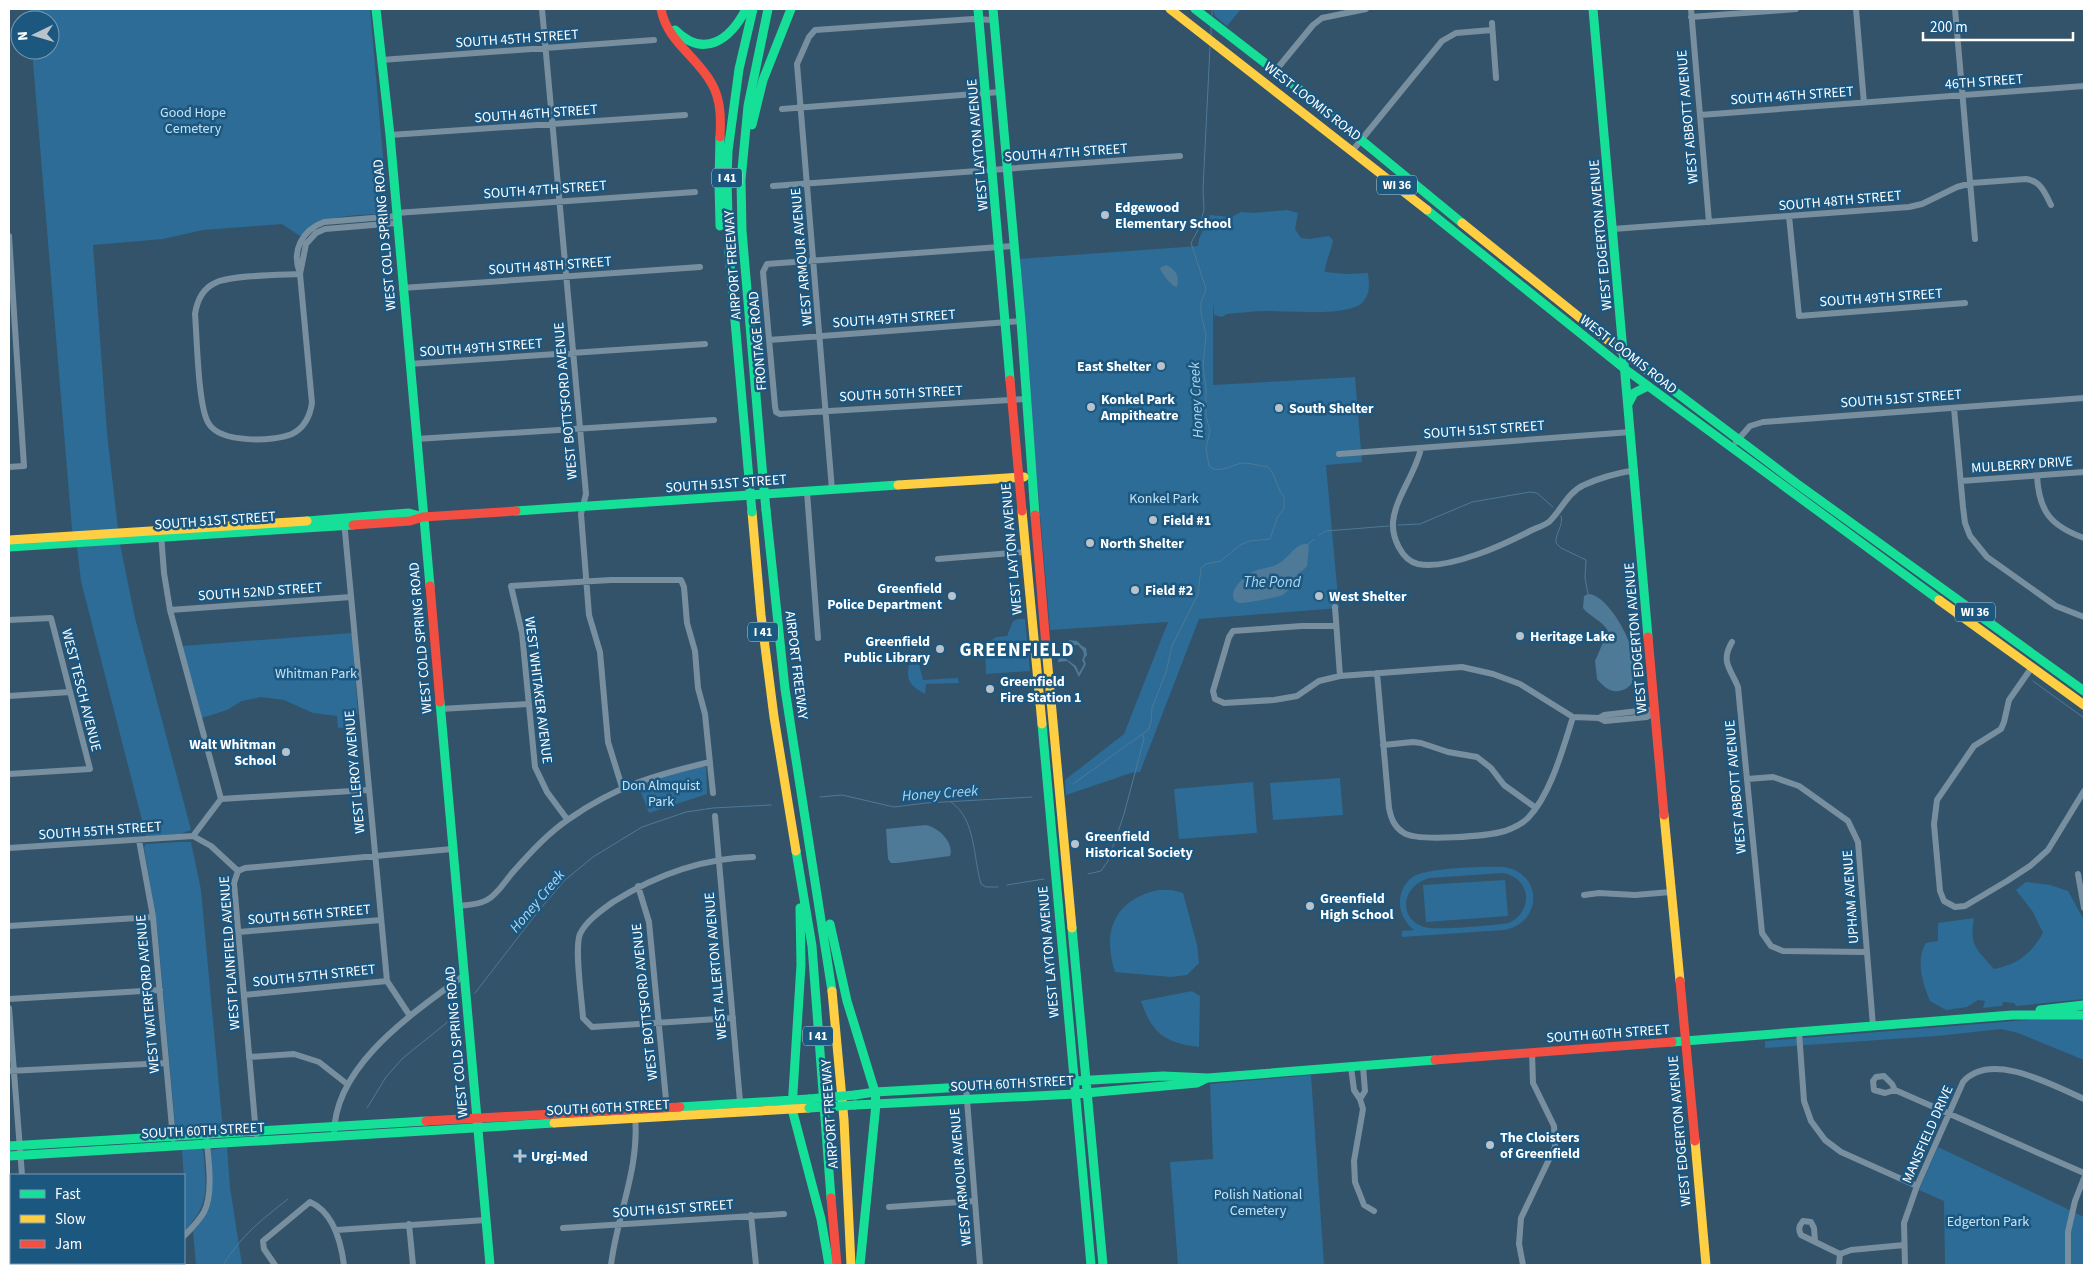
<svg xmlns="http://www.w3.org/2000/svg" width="2093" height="1274" font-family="'Source Sans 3',sans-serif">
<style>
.green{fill:#2c6c96;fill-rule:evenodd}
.water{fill:#4e7997;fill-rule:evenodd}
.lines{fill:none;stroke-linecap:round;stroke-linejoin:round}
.stream{stroke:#4e7997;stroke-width:1}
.street{stroke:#788fa0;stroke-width:6}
.fast{stroke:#16e098;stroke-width:9}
.slow{stroke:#ffcf43;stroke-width:9}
.jam{stroke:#f24e42;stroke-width:9}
.fast-bridge{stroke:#16e098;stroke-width:9}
.poi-dot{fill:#b8c3cb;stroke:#1c5780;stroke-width:2}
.labels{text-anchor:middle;stroke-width:5;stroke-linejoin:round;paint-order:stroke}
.shield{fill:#1c5780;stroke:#bbcdd9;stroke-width:1}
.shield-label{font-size:12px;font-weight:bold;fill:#fff}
.street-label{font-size:14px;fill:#fff;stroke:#1c5780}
.park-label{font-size:14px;fill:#c3e3f7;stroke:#1c5780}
.poi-label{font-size:14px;font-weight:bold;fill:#fff;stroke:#1c5780;text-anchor:start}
.water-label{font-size:15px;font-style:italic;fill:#aad6f1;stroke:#1c5780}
.district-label{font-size:19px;font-weight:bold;letter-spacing:1px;fill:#fff;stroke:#1c5780}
</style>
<rect width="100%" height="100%" fill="#33536a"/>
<path class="green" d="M30,9H370L388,213C358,216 321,213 300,236L282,224L203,230L163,239L93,245L107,433L118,529L73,532L72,529L32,50H50V20H30Z
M1213,9H1241L1227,26L1215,16Z
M1287,210L1298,213L1295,229L1301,238L1310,239L1329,236L1333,240C1332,249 1324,266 1325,272L1347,274L1368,273C1369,284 1371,292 1363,302C1350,317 1286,311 1266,311C1253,311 1240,313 1227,314L1222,317L1214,315L1213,301V385L1355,377L1362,462L1326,465L1339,608L1199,619L1140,772L1131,773L1066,795L1065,780L1124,734L1168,622L1050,630L1018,259L1198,246L1199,239L1210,215L1231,217L1241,212L1254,213Z
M120,544L135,618L191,830L180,834L146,836L81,581L77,547Z
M1018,619H1025L1030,671L986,674L985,645L996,637L1007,636L1013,621Z
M352,633L358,714L352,715L353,727L338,728L337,716L313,713L284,700L261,697L242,701L227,710L202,718L182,646Z
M919,664L923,680L958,678L959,683L926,684L925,694C912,687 905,681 909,665Z
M702,767H706L707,794L649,813L638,785L658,778Z
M1340,778L1343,815L1273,820L1270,783Z
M1253,782L1257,833L1179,839L1174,789Z
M181,842H191L201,890L223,1130L177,1132L175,1124L157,926L144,847L146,844Z
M1504,867C1543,873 1543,923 1504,930L1402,937V931L1414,930C1404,922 1399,911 1400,899C1401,890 1406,881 1414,876C1429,868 1485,866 1504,867ZM1503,873C1531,878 1534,911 1509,923C1496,925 1434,931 1424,927C1396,918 1403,884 1430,878Z
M1505,880L1508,916L1426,922L1423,885Z
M2026,882L2050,885L2068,891L2084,920V999L2016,1006L2014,1003L2003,1002L2002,1006L1983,1008L1985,1001L1978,1000L1967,1007L1946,1010L1930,1001C1923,984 1915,960 1926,943L1938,941V923L1974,918C1969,946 1977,949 1994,969C2018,964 2030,955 2043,933L2033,912L2016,890Z
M1158,890H1172L1183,893L1197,945L1199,963L1187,975L1171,977L1115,972C1102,931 1114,900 1158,890Z
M1192,991L1200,996L1199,1047C1166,1043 1152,1034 1141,1001Z
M2053,1018L2084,1019V1060L2018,1033L2001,1029L1937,1036L1765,1048V1041Z
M1311,1075L1324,1265H1178L1170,1162L1213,1159L1210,1084Z
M227,1147L230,1187L242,1265H196L193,1231C217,1208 212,1180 210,1150Z
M1938,1147L2084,1217V1265H1945L1944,1201L1919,1190Z
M202,1148C205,1155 204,1164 205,1172C207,1200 203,1210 184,1232V1195L185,1194L182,1150Z
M9,1204H11V1263H143L142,1265H9Z"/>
<path class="water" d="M1166,265C1176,269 1180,277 1177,287C1171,286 1162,274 1160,268Z
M1303,544H1308L1309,546L1307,566C1304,570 1300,572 1296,576C1292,582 1290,590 1283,595C1280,597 1241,604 1238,603C1224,596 1243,577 1250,573C1258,569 1268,568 1276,565C1287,560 1292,548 1303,544Z
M1588,594C1613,593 1660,685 1619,691C1610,693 1603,686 1597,679L1595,661L1608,631C1603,621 1590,617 1583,608L1584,596Z
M1069,640L1077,641L1082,646L1086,648L1087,655L1084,659L1086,664L1079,677L1074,667L1067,661L1058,662L1059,657L1063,652L1061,645L1067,644ZM1070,645H1078C1083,651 1086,652 1082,660L1084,664L1079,673L1076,666L1066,659Z
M926,825C938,827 955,843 950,856L897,863H891L888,859L886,829Z"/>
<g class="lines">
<path class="stream" d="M1212,9V15
M1211,35V27
M1561,516C1564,525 1555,533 1556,543L1561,548L1586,560L1585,578L1588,594
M1398,525L1420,524L1472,502L1530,492L1537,493L1553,507
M1319,535L1326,531L1389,526
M1308,544L1315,539
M2033,681L2084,718
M1073,784L1148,730L1151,723L1152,708L1166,672L1172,646L1198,594L1201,568L1206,564L1221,561L1240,545L1250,541L1270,539L1278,516L1284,509V497L1280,491L1273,474L1268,467C1260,466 1251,463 1243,463C1232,464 1219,475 1209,466L1206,448L1210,431L1206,416V388L1203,367L1206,335L1201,313V303L1206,289L1191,243L1199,228L1204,210L1203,189L1210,47
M820,797L842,795L894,807L926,803L1032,797
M951,802C976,819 973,857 981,884L986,887H998
M1088,874L1101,871L1108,861L1124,814L1144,739L1143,735
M1007,885L1044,879
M475,993L540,909L565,880L593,857L642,827L686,812L713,808L771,805
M367,1108L386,1077L403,1058L455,1016
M223,1265C242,1235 260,1221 288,1199"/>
<path class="street" d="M542,9L586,494L581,514L589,615L600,652L608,742L622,787
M1691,9L1709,222
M1856,9L1864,103
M1955,9L1975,239
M1691,17L1796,9
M1492,23L1496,78
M381,60L654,40
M1276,70L1313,25L1322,18L1366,9
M782,109L1000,92
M1700,115L2084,86
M390,135L685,115
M1353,150L1442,41L1456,33L1492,30
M773,186L1180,156
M396,213L695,192
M1789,216L1799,316L1965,303
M1613,229L1909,207L1922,204L1957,187L1972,183L2026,179C2041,181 2045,193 2051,205
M9,236L24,466L9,467
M1013,246L767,264L763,272L775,406L776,412L780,414L1026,399
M300,273C291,251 302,230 324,222L397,216
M300,274C281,275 230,275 215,283C202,289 197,301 195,314C197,337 198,409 209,424C221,443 273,442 292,434C304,428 310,416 312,403L300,274L306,244L316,233L325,229L397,223
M402,288L700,267
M769,340L1021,321
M409,364L705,344
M1954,408L1963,507L1965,523L1970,536L1987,557L2056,606L2084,617
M416,439L714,420
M1736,442L1750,426L1763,422L2084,398
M1421,448C1416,473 1395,498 1393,522C1392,537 1401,560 1418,564C1449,570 1503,545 1530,531C1536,528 1546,525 1550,521C1562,509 1568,492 1584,485C1599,478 1618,473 1635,470
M1339,454L1631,432
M2037,476C2039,512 2051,526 2084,538
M1961,481L2084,472
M832,490L797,64L809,37L815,30L973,19L994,20
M807,492L818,638
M344,521L387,981L410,1016
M161,534L164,573L170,610L221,799L193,836
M938,559L1025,552
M1335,607L1340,676
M170,610L351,597
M9,620L51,618L90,769L9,774
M1336,626H1302L1233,631L1229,637L1213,691L1215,699L1224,703L1274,700L1297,696L1319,681L1340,676L1462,667L1493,674L1520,684L1573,717L1599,718L1605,721L1647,717L1655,712
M1732,642C1720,662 1731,669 1738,687L1762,933L1771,946L1783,951L1866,952
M2032,667L2009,700L2004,722L2001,729L1974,746L1937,800L1934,824L1940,891L1944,901L1955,907L1965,906L2007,881L2030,866L2048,850L2084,791
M1377,673L1389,808C1391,818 1394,827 1404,833C1418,842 1488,836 1505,831C1513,828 1522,824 1528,818C1551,794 1563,748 1573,717
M9,696L70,692
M440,709L528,704
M1599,718L1604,715L1647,710L1655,712
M1383,745L1413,742L1421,743L1448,752L1477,757L1491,768L1504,785L1536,808
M1747,779L1773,777L1799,786L1848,821L1858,842L1873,1026
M221,799L368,790
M715,816L741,1113
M567,819L547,792L535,767L522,633L511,586L611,580H681L684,587L687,623L695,651L698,688L705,714L713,793
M193,836L211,846L238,871L234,883L256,1134
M139,840L153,917L173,1139
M9,848L193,836
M238,871L245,868L452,849
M2078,874L2084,908
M638,886L649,922L667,1110
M1584,895L1599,893L1635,895L1671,892
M458,906C468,905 478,905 487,900C498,894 505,881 513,872C530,853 548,833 569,819C616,786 655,775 710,762
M9,926L153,917
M239,932L381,920
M244,995L387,981
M9,999L160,990
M9,1008L22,1175
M733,1018L592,1027L583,1018C582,1000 574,948 580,934C586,921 602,910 613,902C656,875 702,858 753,857
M1799,1032L1804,1101L1811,1121L1825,1140L1841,1152L1917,1186
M249,1057L294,1054L319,1062L347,1084
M1351,1067L1354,1090L1360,1099L1363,1109L1354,1161L1355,1182L1364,1205L1374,1211
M9,1071L166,1063
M966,1087L980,1265
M1895,1090L1885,1093L1874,1090L1873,1081L1876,1077L1884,1076L1892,1084L1895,1090L2084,1173
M1360,1099L1365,1091L1363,1066
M334,1136C333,1066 412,1014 463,976
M889,1207L975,1201
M751,1215L756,1265
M409,1224L413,1265
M563,1228L784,1214
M336,1230L486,1220
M184,1236C191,1229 199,1221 204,1212C214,1193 208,1156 206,1134
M1815,1241L1814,1228L1811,1222L1803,1221C1799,1226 1798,1229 1801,1235L1840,1254
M1840,1254L1851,1250L1904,1245
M163,1263L164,1265
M147,1265L148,1263
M275,1265L264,1249L263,1241L310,1202C333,1212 341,1242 344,1265
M611,1265C617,1215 640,1168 635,1116
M1523,1265L1519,1244L1521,1218L1555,1147L1554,1126L1533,1083L1532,1052
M1839,1265L1840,1254
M1905,1265L1904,1223L1917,1186L1963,1082C1991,1050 2054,1086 2084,1099
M2068,1265V1232L2075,1201L2084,1178"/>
<path class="fast" d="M376,9L390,135L430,586
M978,9L1010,380
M993,9L1021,321L1035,515
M1195,9L1304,93L1462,223
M1593,9L1648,637
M675,30C704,59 730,40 746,9
M752,125L763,80L791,9
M1427,210L1625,369L1939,600
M720,226L719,183L720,137
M1620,350L1796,483L2084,691
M1628,404L1634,393L1648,386
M763,478L742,231L741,180L748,106L768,9
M749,479L729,253L727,180L728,151L739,69L753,9
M766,510L785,689L832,991
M516,511L898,485
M307,521L409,513L423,517
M9,547L353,525
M440,702L490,1265
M1042,724L1091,1265
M796,851L812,946L831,1198
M800,908L801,965L792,1109L821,1219L829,1265
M830,924L847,1001L875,1092L876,1104L860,1265
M1072,928L1103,1265
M2040,1010L2084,1005
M1672,1042L2012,1015H2084
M855,1095L875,1092L1163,1076L1208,1078L1435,1060
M855,1105L1075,1094L1197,1083L1207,1078
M680,1107L809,1099
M9,1146L426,1121
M9,1156L554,1123"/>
<path class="slow" d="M1170,9L1427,210
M1462,223L1620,350
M898,485L1024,477
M1022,511L1042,724
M752,512L761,615L774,717L796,851
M9,540L307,521
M1939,600L2084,705
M1046,646L1072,928
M1664,815L1680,981
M832,991L844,1120L851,1265
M554,1123L809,1108
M1695,1141L1706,1265"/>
<path class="jam" d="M661,9C667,42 697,56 712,84C721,100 721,119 720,137
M1010,380L1022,511
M1035,515L1046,646
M353,525L410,521L423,517L516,511
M430,586L440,702
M1648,637L1664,815
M1680,981L1695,1141
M1435,1060L1672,1042
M426,1121L680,1107
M831,1198L837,1265"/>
<path class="fast-bridge" d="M763,478L766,510
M749,479L752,512
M809,1099L855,1095
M809,1108L855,1105"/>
</g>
<g class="poi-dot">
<circle cx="1105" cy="215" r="5"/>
<circle cx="1161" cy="366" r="5"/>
<circle cx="1091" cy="407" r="5"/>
<circle cx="1279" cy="408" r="5"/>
<circle cx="1153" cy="520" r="5"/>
<circle cx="1090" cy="543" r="5"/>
<circle cx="1135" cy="590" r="5"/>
<circle cx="952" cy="596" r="5"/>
<circle cx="1319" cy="596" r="5"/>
<circle cx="1520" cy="636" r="5"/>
<circle cx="940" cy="649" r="5"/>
<circle cx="990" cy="689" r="5"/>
<circle cx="286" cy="752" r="5"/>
<circle cx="1075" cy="844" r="5"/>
<circle cx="1310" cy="906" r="5"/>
<circle cx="1490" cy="1145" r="5"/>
<path d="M517.5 1148.5h5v5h5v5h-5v5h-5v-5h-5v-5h5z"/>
</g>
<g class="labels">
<g class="shield">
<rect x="712" y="168.5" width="30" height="19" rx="4"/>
<rect x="1377" y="175.5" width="40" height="19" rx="4"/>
<rect x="1955" y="602.5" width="40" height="19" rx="4"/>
<rect x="748" y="622.5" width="30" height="19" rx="4"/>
<rect x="803" y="1026.5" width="30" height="19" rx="4"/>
</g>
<g class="shield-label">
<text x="727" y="182">I 41</text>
<text x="1397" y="189">WI 36</text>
<text x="1975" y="616">WI 36</text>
<text x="763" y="636">I 41</text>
<text x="818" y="1040">I 41</text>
</g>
<g class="street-label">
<text transform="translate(517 38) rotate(-4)" y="5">SOUTH 45TH STREET</text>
<text transform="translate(1984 81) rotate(-4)" y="5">46TH STREET</text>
<text transform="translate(1792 95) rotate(-4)" y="5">SOUTH 46TH STREET</text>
<text transform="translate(1313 101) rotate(38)" y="5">WEST LOOMIS ROAD</text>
<text transform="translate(536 113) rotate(-4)" y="5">SOUTH 46TH STREET</text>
<text transform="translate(1687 117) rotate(-95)" y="5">WEST ABBOTT AVENUE</text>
<text transform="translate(977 145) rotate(-95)" y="5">WEST LAYTON AVENUE</text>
<text transform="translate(1066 152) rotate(-4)" y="5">SOUTH 47TH STREET</text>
<text transform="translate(545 189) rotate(-4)" y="5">SOUTH 47TH STREET</text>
<text transform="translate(1840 200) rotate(-5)" y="5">SOUTH 48TH STREET</text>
<text transform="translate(384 235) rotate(-95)" y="5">WEST COLD SPRING ROAD</text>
<text transform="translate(1600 235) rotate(-95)" y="5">WEST EDGERTON AVENUE</text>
<text transform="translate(801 257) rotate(-95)" y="5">WEST ARMOUR AVENUE</text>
<text transform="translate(550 265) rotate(-4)" y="5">SOUTH 48TH STREET</text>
<text transform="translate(732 265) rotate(-94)" y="5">AIRPORT FREEWAY</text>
<text transform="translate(1881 297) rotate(-4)" y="5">SOUTH 49TH STREET</text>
<text transform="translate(894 318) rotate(-4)" y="5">SOUTH 49TH STREET</text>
<text transform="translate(757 341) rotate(-95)" y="5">FRONTAGE ROAD</text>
<text transform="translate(481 347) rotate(-4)" y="5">SOUTH 49TH STREET</text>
<text transform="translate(1629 354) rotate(38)" y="5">WEST LOOMIS ROAD</text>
<text transform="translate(901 393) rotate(-3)" y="5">SOUTH 50TH STREET</text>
<text transform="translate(1901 398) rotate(-4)" y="5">SOUTH 51ST STREET</text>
<text transform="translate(565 401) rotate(-95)" y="5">WEST BOTTSFORD AVENUE</text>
<text transform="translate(1484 429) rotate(-4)" y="5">SOUTH 51ST STREET</text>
<text transform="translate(2022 464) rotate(-4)" y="5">MULBERRY DRIVE</text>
<text transform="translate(726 483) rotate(-4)" y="5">SOUTH 51ST STREET</text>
<text transform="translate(215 520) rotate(-4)" y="5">SOUTH 51ST STREET</text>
<text transform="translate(1011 549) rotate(-95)" y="5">WEST LAYTON AVENUE</text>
<text transform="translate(260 591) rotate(-4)" y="5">SOUTH 52ND STREET</text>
<text transform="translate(420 638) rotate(-95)" y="5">WEST COLD SPRING ROAD</text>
<text transform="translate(1635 638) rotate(-95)" y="5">WEST EDGERTON AVENUE</text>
<text transform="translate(797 665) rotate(83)" y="5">AIRPORT FREEWAY</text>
<text transform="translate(82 690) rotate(76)" y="5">WEST TESCH AVENUE</text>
<text transform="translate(539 690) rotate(83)" y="5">WEST WHITAKER AVENUE</text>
<text transform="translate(354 772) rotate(-95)" y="5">WEST LEROY AVENUE</text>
<text transform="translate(1735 787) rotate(-95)" y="5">WEST ABBOTT AVENUE</text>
<text transform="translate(100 830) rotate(-4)" y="5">SOUTH 55TH STREET</text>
<text transform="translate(1850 897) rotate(-94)" y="5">UPHAM AVENUE</text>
<text transform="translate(309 914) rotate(-5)" y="5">SOUTH 56TH STREET</text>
<text transform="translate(1048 952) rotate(-95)" y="5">WEST LAYTON AVENUE</text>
<text transform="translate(229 953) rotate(-94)" y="5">WEST PLAINFIELD AVENUE</text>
<text transform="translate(715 966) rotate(-95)" y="5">WEST ALLERTON AVENUE</text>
<text transform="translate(314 975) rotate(-6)" y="5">SOUTH 57TH STREET</text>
<text transform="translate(147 994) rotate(-95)" y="5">WEST WATERFORD AVENUE</text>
<text transform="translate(644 1002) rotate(-96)" y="5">WEST BOTTSFORD AVENUE</text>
<text transform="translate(1608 1033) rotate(-4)" y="5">SOUTH 60TH STREET</text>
<text transform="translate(456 1042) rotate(-95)" y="5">WEST COLD SPRING ROAD</text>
<text transform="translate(1012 1083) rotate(-3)" y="5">SOUTH 60TH STREET</text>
<text transform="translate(608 1107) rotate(-3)" y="5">SOUTH 60TH STREET</text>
<text transform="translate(829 1114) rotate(-94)" y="5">AIRPORT FREEWAY</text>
<text transform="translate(203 1130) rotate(-3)" y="5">SOUTH 60TH STREET</text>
<text transform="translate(1679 1131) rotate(-95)" y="5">WEST EDGERTON AVENUE</text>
<text transform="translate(1927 1134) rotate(-66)" y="5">MANSFIELD DRIVE</text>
<text transform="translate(960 1177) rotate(-95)" y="5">WEST ARMOUR AVENUE</text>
<text transform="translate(673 1208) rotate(-4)" y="5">SOUTH 61ST STREET</text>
</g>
<g class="park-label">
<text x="193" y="117">Good Hope<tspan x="193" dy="16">Cemetery</tspan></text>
<text x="1164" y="503">Konkel Park</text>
<text x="316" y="678">Whitman Park</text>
<text x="661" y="790">Don Almquist<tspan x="661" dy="16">Park</tspan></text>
<text x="1258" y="1199">Polish National<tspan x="1258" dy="16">Cemetery</tspan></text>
<text x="1988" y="1226">Edgerton Park</text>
</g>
<g class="poi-label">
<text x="1115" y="212">Edgewood<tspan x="1115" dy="16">Elementary School</tspan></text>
<text x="1151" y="371" text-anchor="end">East Shelter</text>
<text x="1101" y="404">Konkel Park<tspan x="1101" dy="16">Ampitheatre</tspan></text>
<text x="1289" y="413">South Shelter</text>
<text x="1163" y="525">Field #1</text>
<text x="1100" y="548">North Shelter</text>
<text x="942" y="593" text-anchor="end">Greenfield<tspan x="942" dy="16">Police Department</tspan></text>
<text x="1145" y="595">Field #2</text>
<text x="1329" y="601">West Shelter</text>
<text x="1530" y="641">Heritage Lake</text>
<text x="930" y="646" text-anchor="end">Greenfield<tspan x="930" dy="16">Public Library</tspan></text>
<text x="1000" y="686">Greenfield<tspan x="1000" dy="16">Fire Station 1</tspan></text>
<text x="276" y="749" text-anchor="end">Walt Whitman<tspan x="276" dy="16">School</tspan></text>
<text x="1085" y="841">Greenfield<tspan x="1085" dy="16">Historical Society</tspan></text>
<text x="1320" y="903">Greenfield<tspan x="1320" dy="16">High School</tspan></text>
<text x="1500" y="1142">The Cloisters<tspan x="1500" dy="16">of Greenfield</tspan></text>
<text x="531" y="1161">Urgi-Med</text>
</g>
<g class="water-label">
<text transform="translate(1196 400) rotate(-93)" y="5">Honey Creek</text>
<text x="1272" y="587">The Pond</text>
<text transform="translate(940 793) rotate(-4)" y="5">Honey Creek</text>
<text transform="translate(537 901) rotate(-50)" y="5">Honey Creek</text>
</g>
<g class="district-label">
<text x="1017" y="656">GREENFIELD</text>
</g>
</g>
<rect width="2093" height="1274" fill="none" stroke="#ffffff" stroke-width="20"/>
<rect x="10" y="1174" width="175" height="90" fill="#1c5780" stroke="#779ab3"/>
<rect x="20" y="1190" width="25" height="8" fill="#16e098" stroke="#779ab3"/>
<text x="55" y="1199" font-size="15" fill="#ffffff">Fast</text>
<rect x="20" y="1215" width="25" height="8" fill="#ffcf43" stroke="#779ab3"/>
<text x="55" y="1224" font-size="15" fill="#ffffff">Slow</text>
<rect x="20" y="1240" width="25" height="8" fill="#f24e42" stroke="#779ab3"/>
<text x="55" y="1249" font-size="15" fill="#ffffff">Jam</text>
<g transform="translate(35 35) rotate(265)"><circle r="24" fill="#1c5780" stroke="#779ab3"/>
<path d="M0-4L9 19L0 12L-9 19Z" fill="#b8c3cb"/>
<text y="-8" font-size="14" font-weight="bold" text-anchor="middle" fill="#ffffff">N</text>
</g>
<path d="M1923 32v8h150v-8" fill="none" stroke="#ffffff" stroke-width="2.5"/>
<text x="1930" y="32" font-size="15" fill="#ffffff" stroke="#1c5780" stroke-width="4" paint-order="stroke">200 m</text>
</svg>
